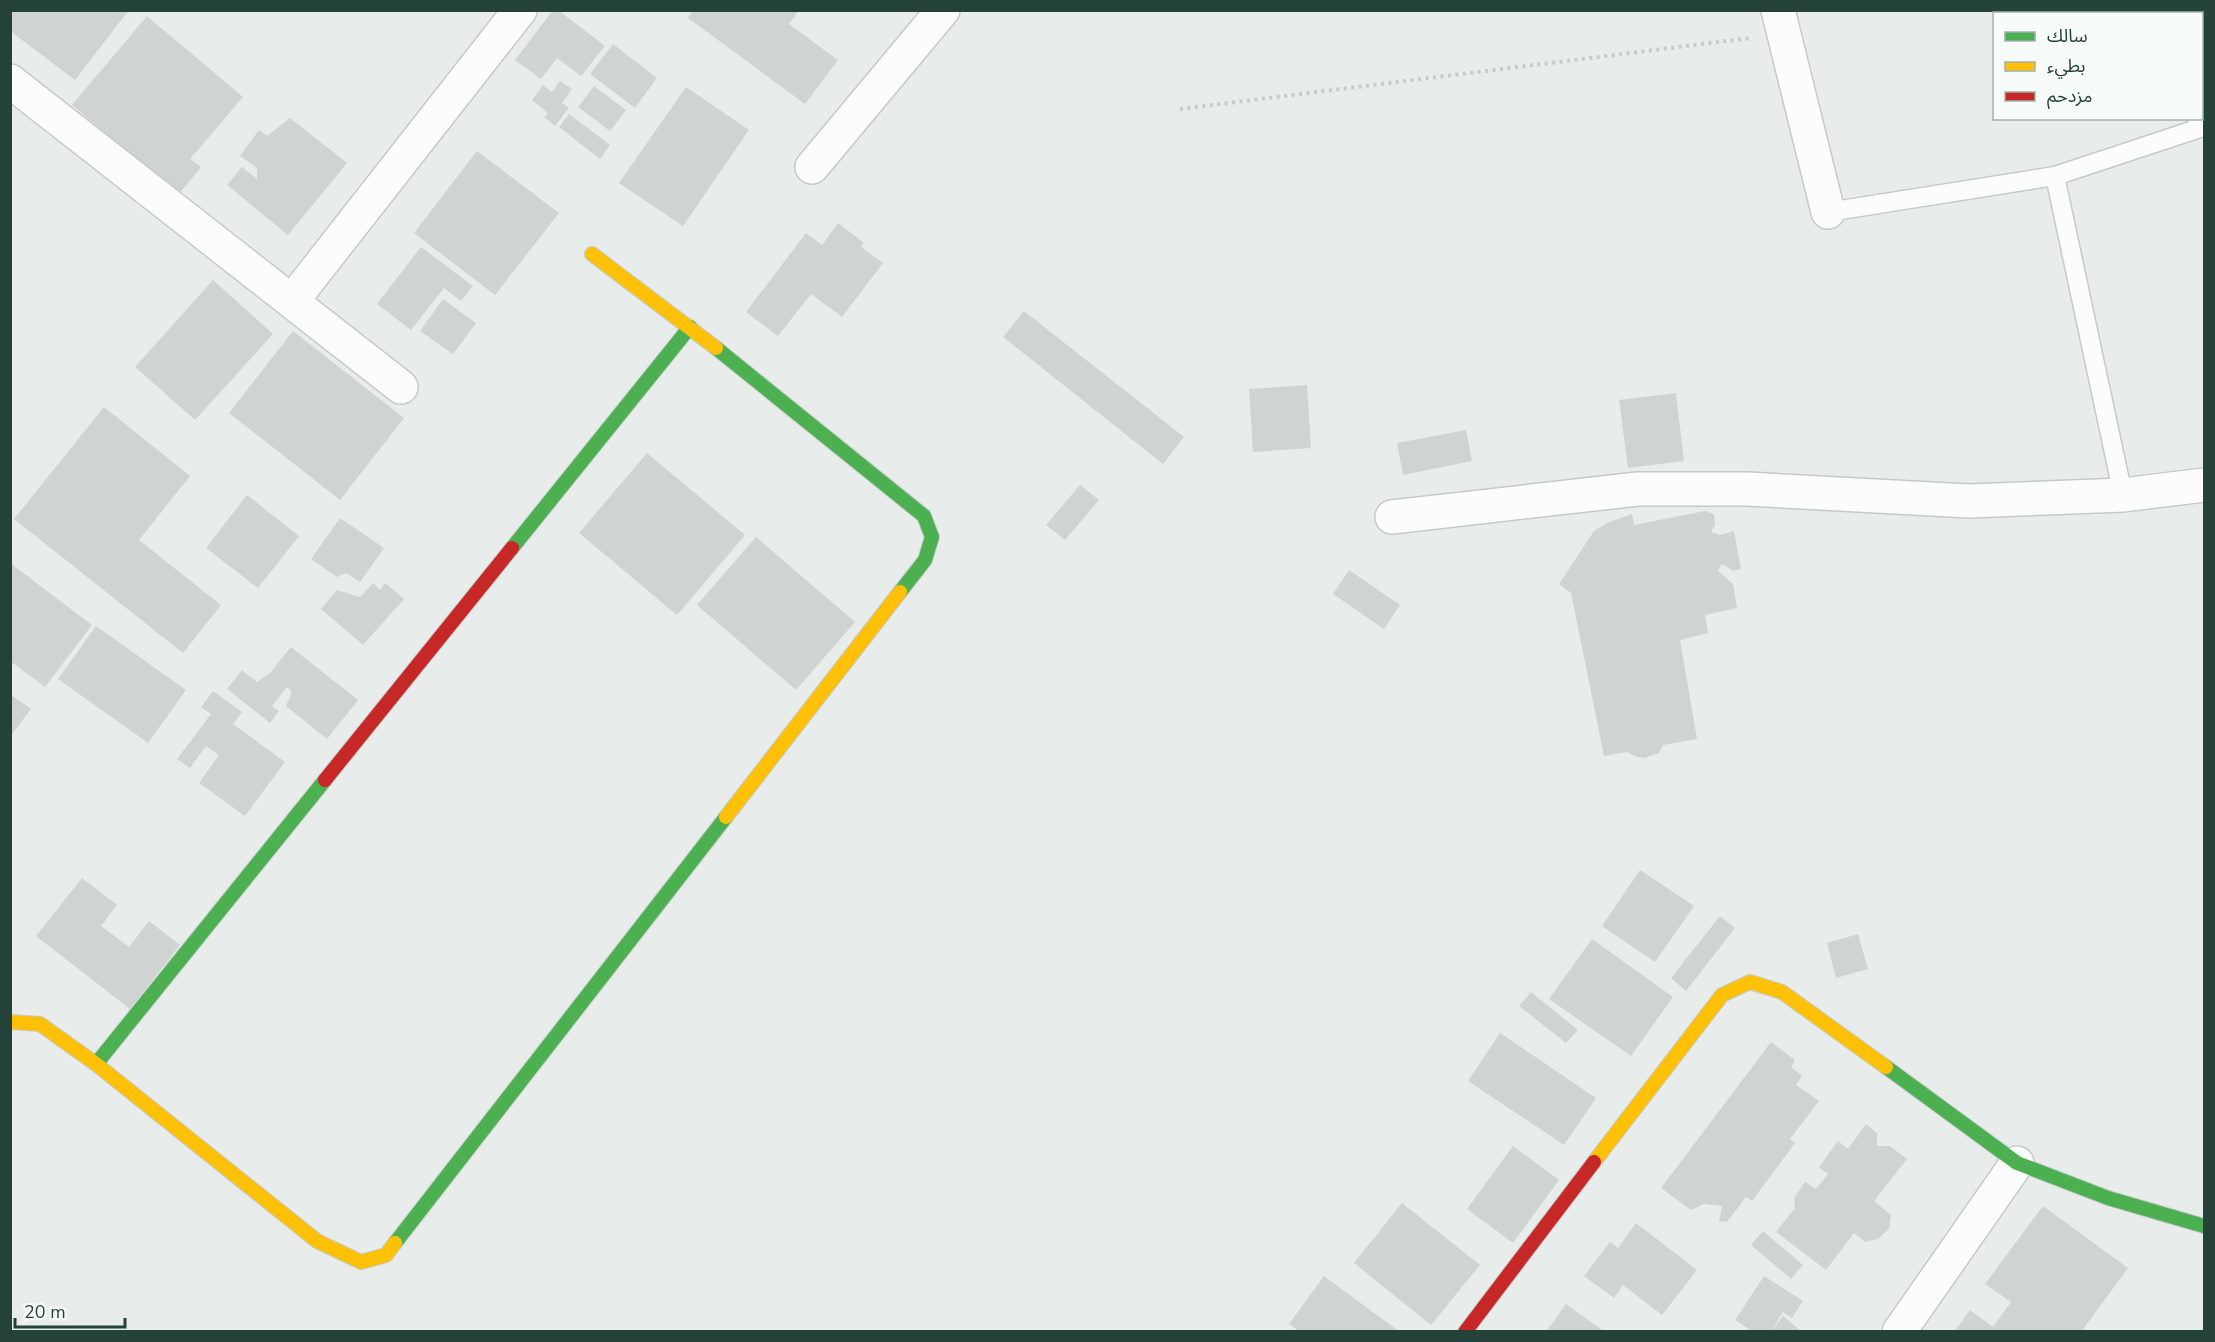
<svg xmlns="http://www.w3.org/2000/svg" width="2215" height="1342" font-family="'Nunito Sans','Noto Sans Arabic',sans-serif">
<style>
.building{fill:#cfd4d2}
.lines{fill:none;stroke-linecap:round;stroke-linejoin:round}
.lane-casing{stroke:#c5cac8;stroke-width:21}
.street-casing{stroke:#c5cac8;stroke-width:36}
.fast-casing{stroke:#c3cbc8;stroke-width:16}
.slow-casing{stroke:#c3cbc8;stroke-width:16}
.jam-casing{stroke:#c3cbc8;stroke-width:16}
.path{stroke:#c3ccca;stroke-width:4;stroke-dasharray:3 4.5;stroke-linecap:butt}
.lane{stroke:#fcfcfc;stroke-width:18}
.street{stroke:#fcfcfc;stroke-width:33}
.fast{stroke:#4caf50;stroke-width:14}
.slow{stroke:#ffc107;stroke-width:14}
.jam{stroke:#c62828;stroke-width:14}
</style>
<rect width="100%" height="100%" fill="#e8edeb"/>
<path class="building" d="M14,10H129L75,80L10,31V15Z
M553,10H558L605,46L581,76L557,58L541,79L515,60Z
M693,10H799L789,24L838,60L805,104L688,18Z
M147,16L243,97L190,159L201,167L179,194L72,105Z
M613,44L657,78L635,108L590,74Z
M560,81L572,89L562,103L569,108L555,126L544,117L548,113L532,100L543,85L552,92Z
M594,86L626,110L610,131L578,107Z
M686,87L749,130L683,226L619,183Z
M569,114L610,145L600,159L559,127Z
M290,118L347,163L288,235L227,185L242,167L257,179V168L240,156L259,130L267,136Z
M477,151L559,213L495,295L414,233Z
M838,223L864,243L861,247L883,263L842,317L811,294L778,336L746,312L806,233L822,245Z
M421,247L473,286L461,301L444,288L411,330L377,304Z
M213,280L273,334L195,420L135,367Z
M443,299L476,323L453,354L420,331Z
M1024,311L1184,437L1163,464L1003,337Z
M293,331L404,418L340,500L229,413Z
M1307,385L1311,448L1253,452L1249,389Z
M1676,393L1684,461L1628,468L1619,400Z
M104,407L190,476L139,540L221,605L183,653L14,519Z
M1466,430L1472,461L1403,475L1397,443Z
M647,453L745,535L677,615L579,533Z
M1080,485L1099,500L1065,540L1046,525Z
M247,495L299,536L258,588L206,548Z
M1705,511L1714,514L1715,525L1711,532L1720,535L1734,531L1741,569L1733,571L1722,564L1718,571L1733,584L1737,608L1705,615L1708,633L1680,640L1697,739L1663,745L1659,753L1644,758L1637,757L1627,752L1604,756L1571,593L1559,584L1594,531L1607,523L1632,514L1634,525Z
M340,518L384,548L360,582L346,573L337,577L311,559Z
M756,537L855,622L796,690L697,605Z
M10,563L92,625L45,687L10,661Z
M1349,570L1400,605L1384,629L1333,594Z
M373,583L380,590L385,583L404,599L363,645L321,609L337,590L360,597Z
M96,626L186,690L148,743L58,679Z
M291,647L358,700L327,739L286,706L292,692L287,687L272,706L279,711L270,723L227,689L242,670L257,682L270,673Z
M213,691L242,712L233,724L285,762L245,816L199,783L219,755L206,746L190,768L177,759L211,714L201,707Z
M10,694L31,709L10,737Z
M1640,870L1694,906L1655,962L1602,926Z
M82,878L117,905L101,926L129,947L149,921L180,945L130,1009L36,936Z
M1720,916L1735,928L1686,991L1671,978Z
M1858,934L1868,969L1836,978L1827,943Z
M1592,939L1673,997L1631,1056L1549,999Z
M1531,992L1578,1030L1566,1043L1519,1006Z
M1500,1033L1596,1098L1564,1145L1468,1081Z
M1771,1042L1795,1060L1791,1067L1802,1076L1796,1085L1819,1101L1790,1139L1795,1143L1752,1201L1746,1197L1727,1222L1719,1221L1722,1206L1704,1204L1691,1210L1661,1188Z
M1866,1124L1877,1133V1146H1890L1907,1159L1874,1201L1891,1215L1889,1229L1878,1239L1865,1242L1854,1233L1826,1270L1776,1232L1795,1208L1794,1198L1805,1182L1816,1189L1828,1174L1819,1167L1838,1141L1848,1149Z
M1513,1146L1559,1180L1513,1243L1467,1209Z
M1402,1203L1480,1265L1431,1325L1354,1263Z
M2043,1206L2128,1268L2081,1332H1954L1970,1310L1993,1327L2011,1302L1985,1284Z
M1636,1223L1697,1270L1662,1315L1623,1285L1614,1298L1584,1276L1610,1242L1618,1248Z
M1763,1231L1803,1265L1791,1279L1751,1245Z
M1324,1276L1400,1332H1300L1289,1324Z
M1764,1276L1803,1301L1792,1318L1783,1312L1771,1332H1753L1735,1320Z
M1566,1304L1605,1332H1546Z
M1783,1316L1802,1332H1771Z"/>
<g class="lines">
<g class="lane-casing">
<path id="lane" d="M2149,10V14
M2055,176L2123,495
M1828,212L2055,176L2200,128L2197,118"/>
</g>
<g class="street-casing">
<path id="street" d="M1778,10L1828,212
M10,81L401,387
M812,167L943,10
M292,301L520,10
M1392,517L1638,489H1747L1969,501L2123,495L2204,485
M1899,1332L2017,1163"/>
</g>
<g class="fast-casing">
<path id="fast" d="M716,348L924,516L932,537L925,560L900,592
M512,548L690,327
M96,1064L325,780
M1886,1067L2017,1163L2108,1198L2204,1226
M395,1243L726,817"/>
</g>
<g class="slow-casing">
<path id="slow" d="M592,254L716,348
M726,817L900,592
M10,1022L40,1024L96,1064L317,1241L361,1262L386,1255L395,1243
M1594,1162L1722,995L1750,982L1782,992L1886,1067"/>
</g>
<g class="jam-casing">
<path id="jam" d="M325,780L512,548
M1465,1332L1594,1162"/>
</g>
<path class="path" d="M1180,109L1751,38"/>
<use href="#lane" class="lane"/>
<use href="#street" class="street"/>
<use href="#fast" class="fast"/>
<use href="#slow" class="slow"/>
<use href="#jam" class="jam"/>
</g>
<rect width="2215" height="1342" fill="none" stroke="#24423a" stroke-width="24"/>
<rect x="1993" y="12" width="210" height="108" fill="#f7fbf9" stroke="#a3b1ad" stroke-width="1.5"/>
<rect x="2005" y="32" width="30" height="9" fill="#4caf50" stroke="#a3b1ad" stroke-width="1.5"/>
<text x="2047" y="42" font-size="18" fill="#24423a">سالك</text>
<rect x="2005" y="62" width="30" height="9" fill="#ffc107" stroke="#a3b1ad" stroke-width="1.5"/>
<text x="2047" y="72" font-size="18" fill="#24423a">بطيء</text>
<rect x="2005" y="92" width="30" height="9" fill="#c62828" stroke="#a3b1ad" stroke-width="1.5"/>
<text x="2047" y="102" font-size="18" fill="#24423a">مزدحم</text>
<path d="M15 1318v9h110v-9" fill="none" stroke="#24423a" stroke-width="3"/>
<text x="24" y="1318" font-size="18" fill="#24423a" stroke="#f7fbf9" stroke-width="4.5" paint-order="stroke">20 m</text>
</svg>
